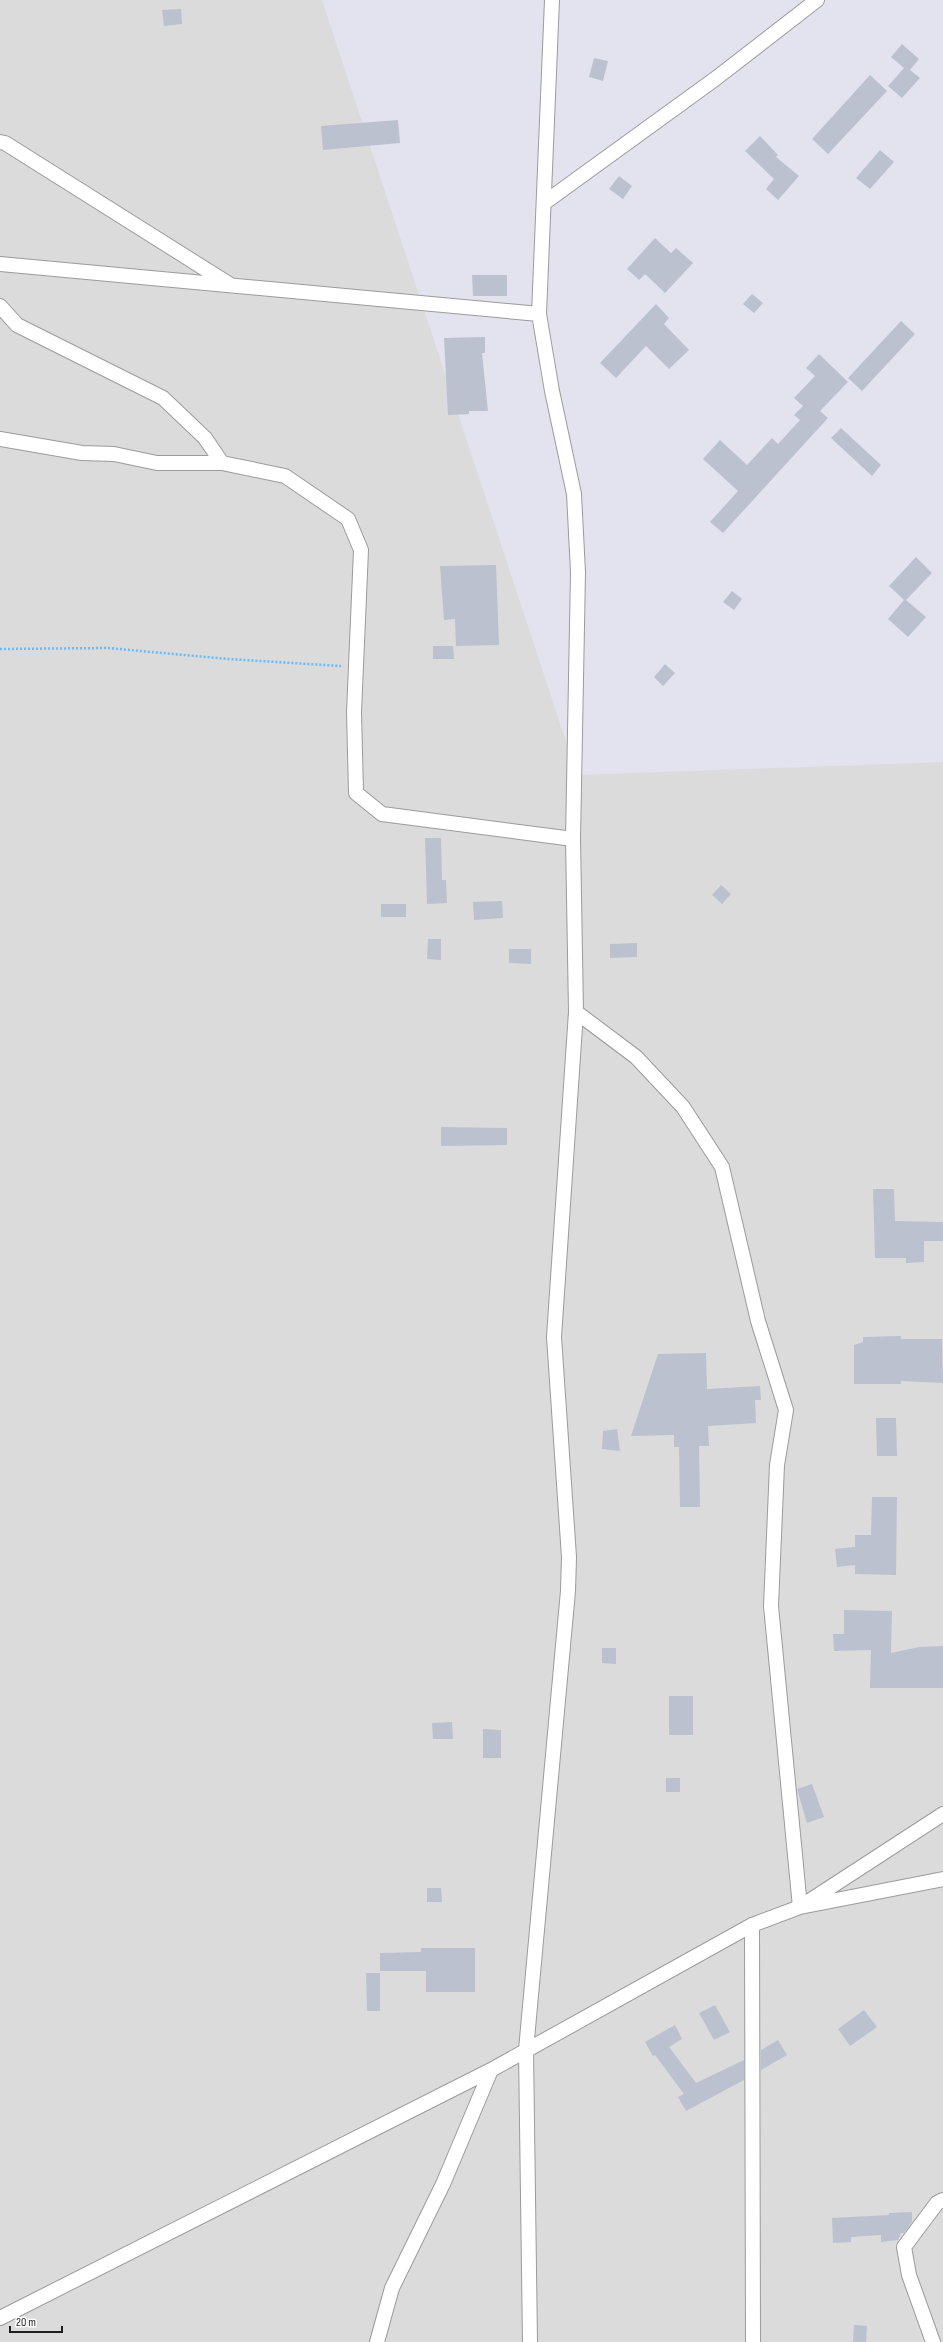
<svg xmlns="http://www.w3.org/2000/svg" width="943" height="2342" font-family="'Sofia Sans Condensed',sans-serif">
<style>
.residential{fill:#dbdbdc}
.building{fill:#bcc1cf}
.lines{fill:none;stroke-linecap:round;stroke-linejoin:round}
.minor-casing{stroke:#9b9b9b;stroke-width:16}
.path{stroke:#66bafe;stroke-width:2.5;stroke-dasharray:2 2;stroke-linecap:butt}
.minor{stroke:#fff;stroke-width:14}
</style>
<rect width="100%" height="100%" fill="#e3e3ef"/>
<path class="residential" d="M0,0H322L577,775L943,762V2342H0Z"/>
<path class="building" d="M181,9L182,24L164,26L162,10Z
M902,44L919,59L910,70L920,78L902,98L888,86L904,68L891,57Z
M594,58L608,61L603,81L589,77Z
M870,75L887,91L828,154L812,139Z
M398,120L400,143L323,150L321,126Z
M760,136L778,155L776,157L799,176L778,200L766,189L774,179L745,151Z
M880,150L894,162L870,189L856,178Z
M619,176L632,186L623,199L609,189Z
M655,238L671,253L676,248L693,263L665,293L645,274L639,280L627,269Z
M472,275H507V296H473Z
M752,294L763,303L754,313L743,304Z
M656,304L669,318L664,324L689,350L669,369L646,346L616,378L600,363Z
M901,321L915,334L862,391L848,378Z
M485,337V353H482L488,411H469V414L448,415L444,338Z
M819,354L848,382L820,411L828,418L723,533L710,522L738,491L703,459L720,440L747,465L772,438L778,444L800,420L794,415L803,406L794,398L815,376L806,368Z
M841,428L881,465L872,476L831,438Z
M916,557L932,573L906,600L926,617L908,637L888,619L904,600L889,586Z
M496,565L499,645L456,646L455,619L444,620L440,566Z
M732,591L742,599L734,610L723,602Z
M433,646H453L454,659H433Z
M665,664L675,673L663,686L654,677Z
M425,838H441L442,880H446L447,903L427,904Z
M721,885L731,894L722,904L712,895Z
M502,901L503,918L474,920L473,902Z
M381,904H406V917H381Z
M428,939H441V960L427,959Z
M637,943V957L610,958V944Z
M509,949H531V964L509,963Z
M441,1127L507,1128V1145L441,1146Z
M873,1189H894L895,1221L943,1222V1241H924V1262L906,1263V1258H875Z
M901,1336V1339H942L943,1383L901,1381V1384H854V1345L863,1342V1337Z
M706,1353L707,1389L760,1386L761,1400H755L756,1423L708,1426L709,1446H699L700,1507H680L679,1447H674V1435L631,1436L658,1354Z
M876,1418H896L897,1456H877Z
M617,1429L620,1451L602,1449L603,1431Z
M872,1497H897L896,1575L855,1574V1565L837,1567L835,1549L855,1547V1535H871Z
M844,1610L892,1611L891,1653L919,1647L943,1646V1688H870L871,1650L834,1651L833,1634H844Z
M602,1648H616V1664L602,1663Z
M669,1696H693V1735H669Z
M452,1722L453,1739H433L432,1723Z
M483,1729L501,1730V1758H483Z
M666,1778H680V1792H666Z
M812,1784L824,1817L807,1823L797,1789Z
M427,1888H441L442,1902H427Z
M421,1948H475V1992H426V1971H380V1953L421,1952Z
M366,1973H380V2011H367Z
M715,2005L730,2032L714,2040L699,2013Z
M864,2010L877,2027L850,2046L838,2029Z
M675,2025L682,2039L669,2047L696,2083L744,2060V2080L686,2111L678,2097L684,2094L655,2055L653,2056L645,2042Z
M778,2040L787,2055L761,2070V2050Z
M912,2212V2222L904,2233H901L898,2240L881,2242V2235L851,2237V2242L833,2243L832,2218L889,2215V2213Z
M854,2325L867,2326L866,2342H853Z"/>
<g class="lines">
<g class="minor-casing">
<path id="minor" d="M0,142L5,143L229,284
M544,203L715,79L817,0
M0,264L539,314
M0,306L17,325L163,398L205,438L222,463L285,476L348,519L361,550L354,712L356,793L382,814L573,839
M0,439L82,453L114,454L157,463H222
M576,1012L636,1057L683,1107L722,1167L758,1321L786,1410L777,1465L771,1606L800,1907L943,1879
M752,1925L753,2342
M0,2318L491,2070L752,1925L800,1907L943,1814
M377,2342L392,2288L443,2184L491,2070
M530,2342L526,2050L568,1591L569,1557L554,1337L576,1012L573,839L578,572L574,494L552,391L539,314L552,0
M933,2342L909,2275L904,2247L937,2203L943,2200"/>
</g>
<path class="path" d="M0,649L108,648L228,659L341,666"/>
<use href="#minor" class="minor"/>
</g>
<path d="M10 2326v6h52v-6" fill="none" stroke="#1e1e1e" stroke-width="2"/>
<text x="16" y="2326" font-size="12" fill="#1e1e1e" stroke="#ffffff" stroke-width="3" paint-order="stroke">20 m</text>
</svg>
